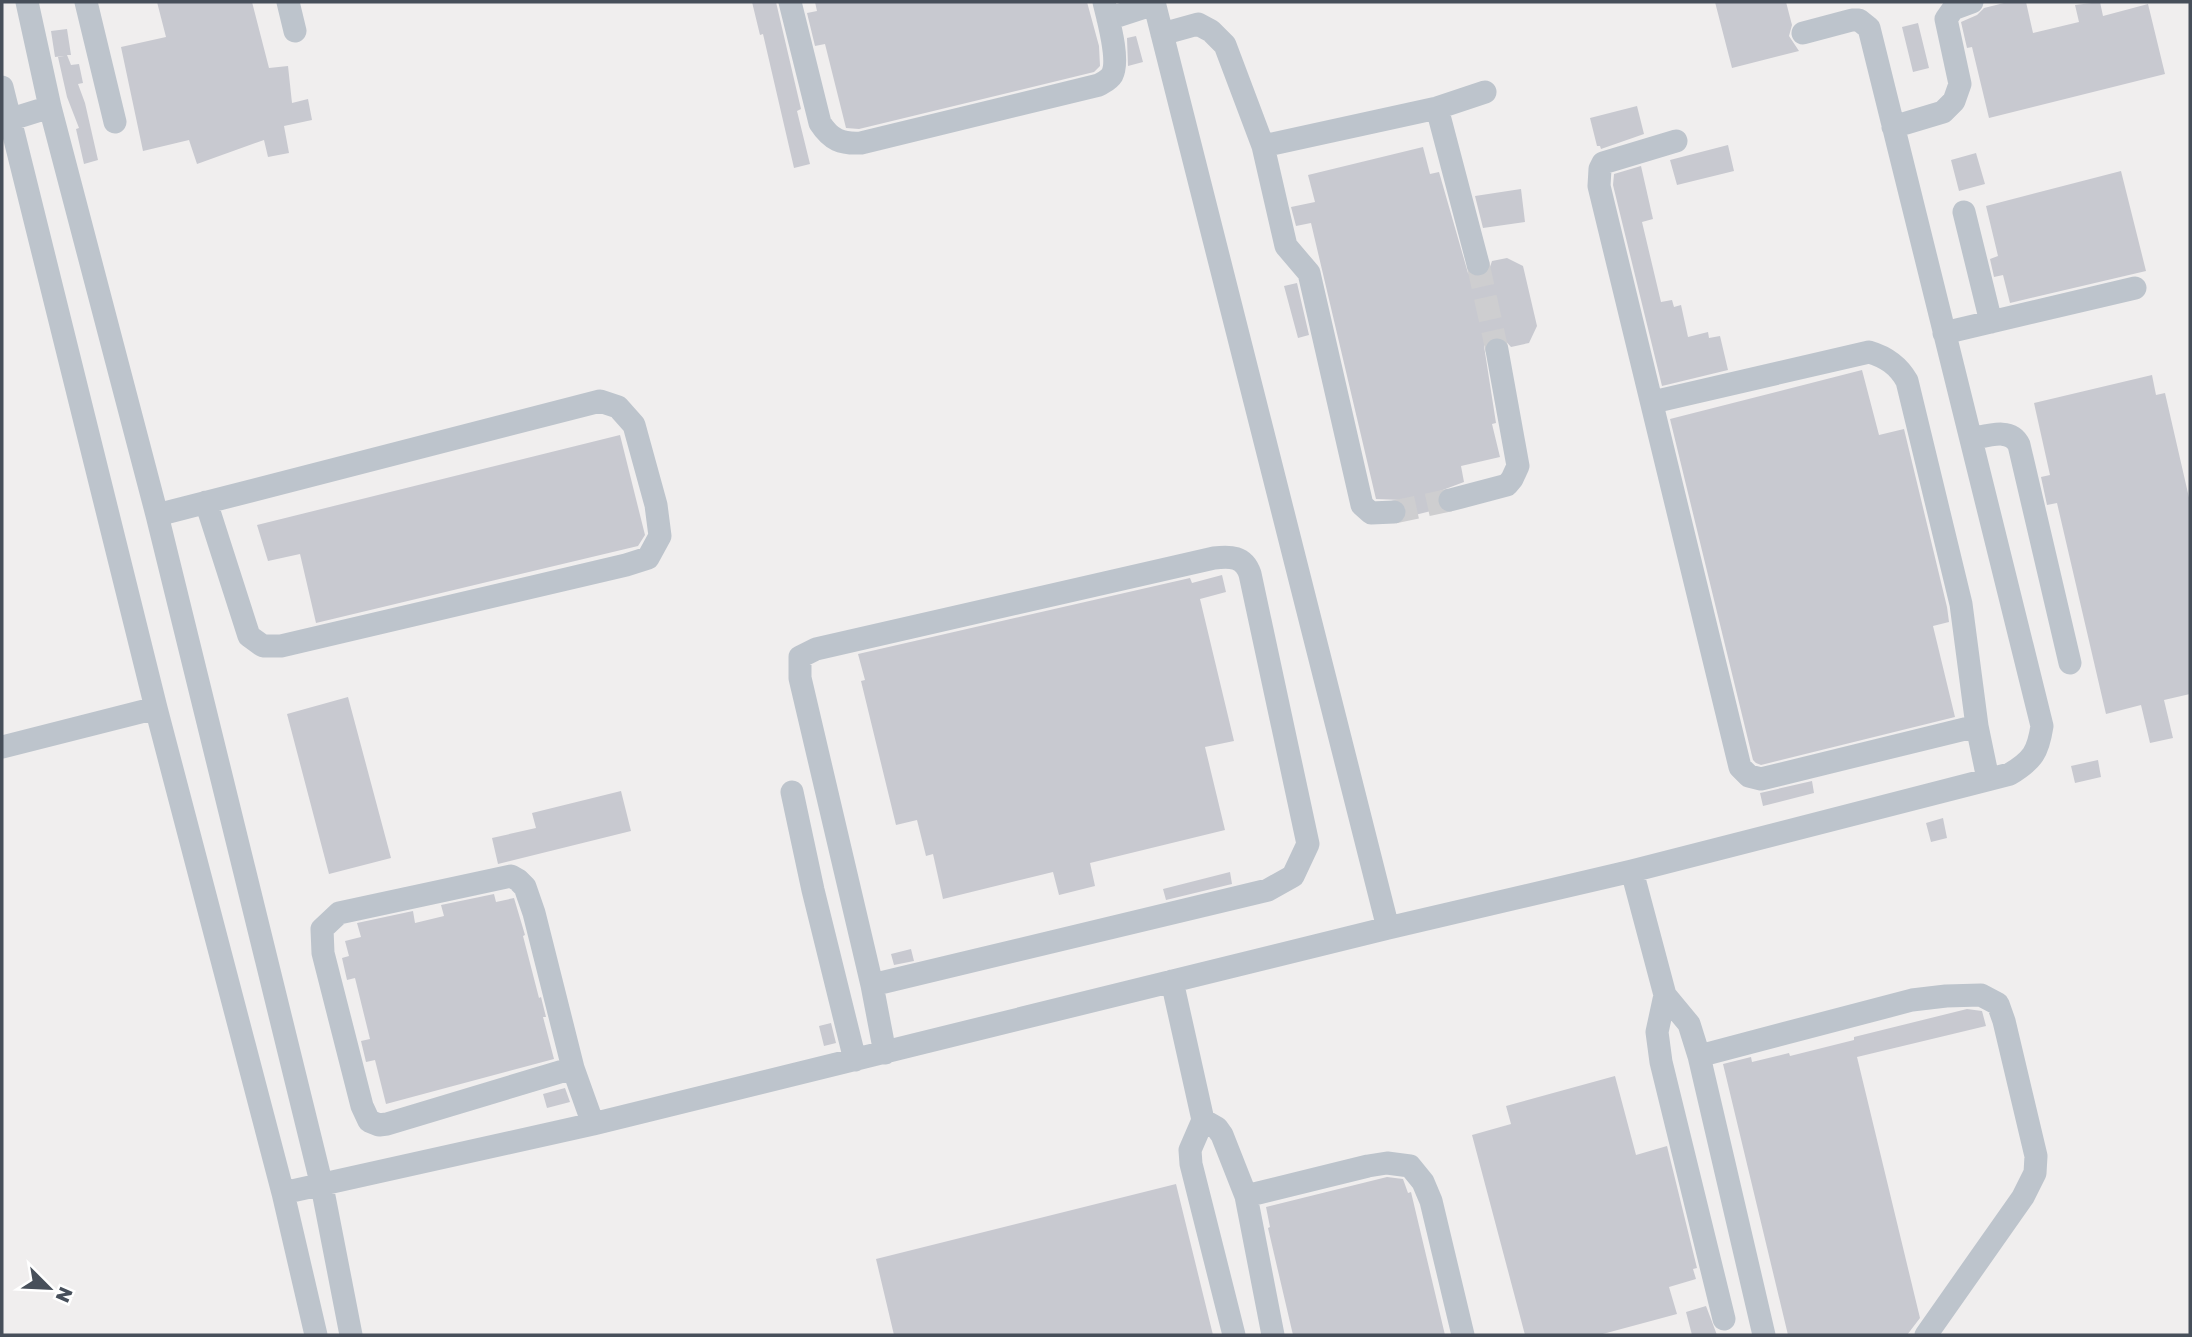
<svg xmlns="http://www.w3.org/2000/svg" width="2192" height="1337" font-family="'Golos Text',sans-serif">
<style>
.building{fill:#c8c9d0}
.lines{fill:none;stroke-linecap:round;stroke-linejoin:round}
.minor-tunnel{stroke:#ceced0;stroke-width:23;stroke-dasharray:23 11;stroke-linecap:butt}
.minor{stroke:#bdc4cc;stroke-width:23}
</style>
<rect width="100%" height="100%" fill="#f0eeee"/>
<path class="building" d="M157,2H252L269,68L288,66L292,103L308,99L312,120L284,126L289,153L268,157L264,140L197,164L189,140L143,151L121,47L166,37Z
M752,2H776L801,109L797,111L810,164L794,168L763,34L760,35Z
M815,2H1087L1099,46L1100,66L1094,72L859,129L846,128L825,44L815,46L807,13L817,11Z
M1715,2H1786L1792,25L1789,36L1799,51L1732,68Z
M2008,2H2026L2033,33L2079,22L2075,5L2100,2L2103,16L2148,4L2165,74L1989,118L1972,47L1967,48L1961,22L1977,15L1984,8Z
M1918,23L1929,68L1913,72L1902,27Z
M67,29L71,55H67L71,65L79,64L83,83L78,84L85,103L98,160L84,164L76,129L79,128L67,97L58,57L64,56L55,57L51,31Z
M1136,36L1143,62L1128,66L1127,38Z
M1637,106L1644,134L1601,149L1600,146H1597L1590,118Z
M1728,145L1734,171L1677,185L1670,160Z
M1423,147L1430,174L1439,172L1468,273L1475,278L1482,277L1488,273L1492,261L1507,258L1523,266L1537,326L1529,343L1511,347L1502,337L1495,336L1489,339L1484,346L1496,423L1492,424L1500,457L1461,466L1464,482L1440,491L1436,497L1439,509L1407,517L1406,505L1401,500L1376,499L1311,223L1296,226L1291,207L1315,202L1308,175Z
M1976,153L1985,184L1959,191L1951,160Z
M1641,166L1653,219L1642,222L1661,302L1672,300L1674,307L1681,305L1688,337L1708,332L1709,338L1720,336L1728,370L1662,386L1613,185L1614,174Z
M2121,171L2146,271L2010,303L2003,275L1994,277L1990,259L1998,256L1986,206Z
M1521,189L1525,222L1483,228L1475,196Z
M1297,283L1309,335L1298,338L1284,286Z
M1862,370L1879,435L1904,429L1947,607L1949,622L1933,626L1955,717L1761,765L1756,763L1753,760L1670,419Z
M2152,375L2156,395L2165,393L2190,502V694L2164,700L2173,738L2150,743L2141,705L2106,714L2057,503L2047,505L2041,477L2050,475L2034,403Z
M620,435L645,535L638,546L316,623L300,554L268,561L257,525Z
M1222,575L1226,592L1200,599L1234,741L1205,747L1225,830L1090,863L1095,886L1059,895L1053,872L943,899L933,854L926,856L917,820L896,825L861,681L865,680L858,654L1190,578L1192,583Z
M348,697L391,858L329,874L287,714Z
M2098,760L2101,777L2075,783L2071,766Z
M1812,781L1814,793L1763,806L1760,793Z
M621,791L631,831L498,864L492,838L536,828L532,813Z
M1943,818L1947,838L1931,842L1926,823Z
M1230,872L1232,884L1166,900L1163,889Z
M494,894L496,902L514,898L525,935L523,936L539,998L541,997L546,1017H543L554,1059L386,1104L375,1060L366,1062L361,1041L370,1039L355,978L347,980L342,958L349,956L345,941L361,937L357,923L413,911L415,923L444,916L441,905Z
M911,949L914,961L894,965L891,954Z
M1967,1009L1982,1011L1986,1026L1857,1057L1920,1318L1907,1335H1788L1723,1064L1751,1057L1752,1062L1789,1053L1790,1056L1854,1040V1037Z
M831,1023L836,1043L824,1046L819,1026Z
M1615,1076L1636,1155L1667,1146L1697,1268L1693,1269L1696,1279L1669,1287L1677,1314L1599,1335H1525L1472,1135L1511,1124L1506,1106Z
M565,1088L570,1102L547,1108L543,1094Z
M1387,1177L1403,1179L1408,1193L1411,1192L1445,1335H1293L1268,1228L1270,1227L1266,1207Z
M1176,1184L1213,1335H894L876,1259Z
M1706,1306L1717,1335H1692L1686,1312Z"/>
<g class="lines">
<path class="minor-tunnel" d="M1478,264L1497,350
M1394,512L1450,500"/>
<path class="minor" d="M27,2L50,107L157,515L322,1186L351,1335
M86,2L115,122
M288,2L295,31
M790,2L820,123C831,140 841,144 861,143L1099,85C1104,82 1109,80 1112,75C1120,60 1108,19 1104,2
M1154,2L1388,928
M1108,19L1154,4
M1162,34L1198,24L1211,31L1225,45L1263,146L1286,246L1309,273L1362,505L1371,513L1394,512
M2,87L156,708L283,1193L316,1335
M1437,108L1478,264
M2,122L50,107
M1893,127L1943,112L1954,101L1960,84L1946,19L1953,9L1972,2
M1676,141L1603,163L1600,169L1599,186L1740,767L1749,776L1761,779L1977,726
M1263,146L1437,108L1485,92
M1964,212L1991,322
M1944,333L2135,288
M1653,402L1869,352C1886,357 1898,365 1907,381L1961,604L1977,726L1988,779
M1971,439C1987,436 2011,427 2019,445L2070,663
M1450,500L1507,485L1512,479L1518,466L1497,350
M157,515L600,401L618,407L634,425L656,505L660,536L648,558L626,565L281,646H263L249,636L206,502
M2,747L156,708
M792,792L813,890L855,1060
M1632,871L1665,995L1689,1024L1699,1056L1764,1335
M1172,981L1203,1120L1217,1128L1222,1135L1246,1196L1273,1335
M872,985L1268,890L1293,876L1308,844L1250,574C1244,556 1230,556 1214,558L816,649L800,657V678L872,985L885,1053
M1665,995L1657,1032L1661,1062L1724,1319
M1699,1056L1912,1000L1946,996L1981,995L1998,1004L2004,1021L2036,1156L2035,1173L2023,1197L1926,1335
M573,1068L387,1124L379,1125L369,1121L362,1106L323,953L322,929L339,913L511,876L518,880L525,887L534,913L573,1068L593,1124
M1203,1120L1190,1150L1191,1164L1234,1335
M283,1193L593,1124L1388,928L1632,871L2010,774C2033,760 2038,752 2042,726L1869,28L1859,20H1852L1803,33
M1246,1196L1368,1166L1387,1163L1410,1166L1423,1182L1431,1201L1463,1335"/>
</g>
<rect width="2192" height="1337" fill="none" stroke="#474f5a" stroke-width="7"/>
<g transform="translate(49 1288) rotate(114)" stroke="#ffffff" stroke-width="5" paint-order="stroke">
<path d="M0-5L12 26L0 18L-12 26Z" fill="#474f5a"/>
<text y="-10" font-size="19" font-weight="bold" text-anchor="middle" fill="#474f5a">N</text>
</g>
</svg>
